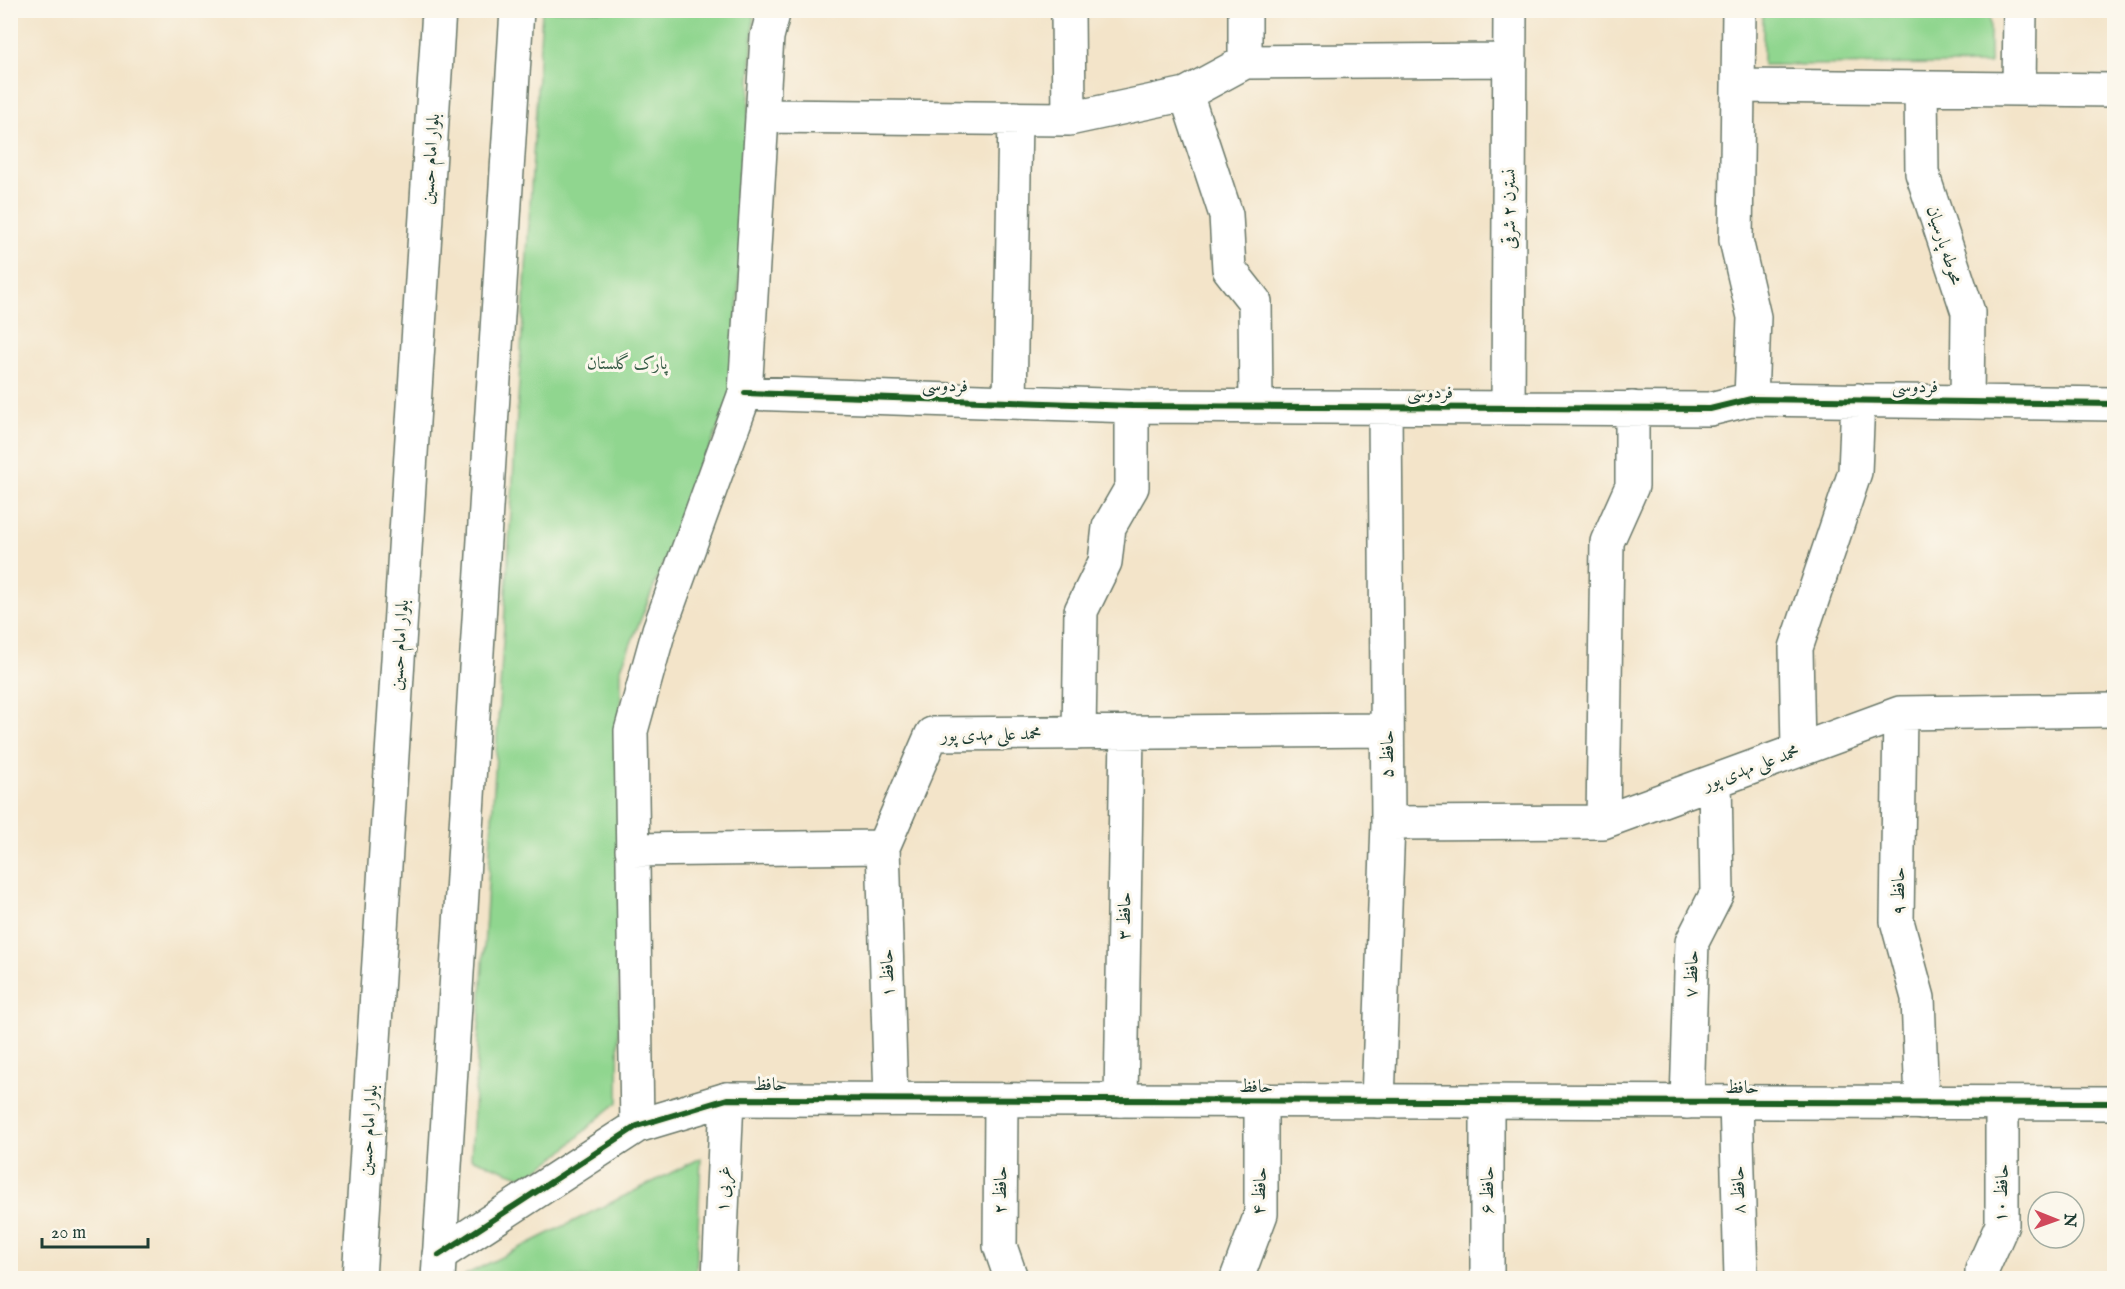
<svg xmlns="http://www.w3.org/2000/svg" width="2125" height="1289" font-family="'IM FELL English',Amiri,serif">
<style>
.green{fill:#90d68f;stroke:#588a62;stroke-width:1.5}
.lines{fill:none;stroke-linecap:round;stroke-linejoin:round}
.street-casing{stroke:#697768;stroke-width:36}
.secondary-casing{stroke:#697768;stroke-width:36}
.street{stroke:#fff;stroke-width:33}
.secondary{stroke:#fff;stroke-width:33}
.cycleway-casing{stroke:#fbf7ec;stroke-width:10}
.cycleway{stroke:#1b5e20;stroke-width:6}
.labels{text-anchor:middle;stroke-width:6;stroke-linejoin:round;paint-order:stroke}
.street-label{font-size:18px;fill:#1f3d34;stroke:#fbf7ec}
.park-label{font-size:18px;fill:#365c46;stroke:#fbf7ec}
</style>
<rect width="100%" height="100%" fill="#fbf7ec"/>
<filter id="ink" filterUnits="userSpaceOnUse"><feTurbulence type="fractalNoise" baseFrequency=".0167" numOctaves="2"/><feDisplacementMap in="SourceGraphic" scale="12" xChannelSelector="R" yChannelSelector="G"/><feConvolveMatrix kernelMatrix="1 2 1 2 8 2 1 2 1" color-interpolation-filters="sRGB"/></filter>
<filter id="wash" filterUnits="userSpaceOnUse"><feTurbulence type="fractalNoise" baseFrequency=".008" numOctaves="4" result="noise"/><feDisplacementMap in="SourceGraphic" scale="24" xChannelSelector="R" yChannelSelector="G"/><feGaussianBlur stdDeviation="1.35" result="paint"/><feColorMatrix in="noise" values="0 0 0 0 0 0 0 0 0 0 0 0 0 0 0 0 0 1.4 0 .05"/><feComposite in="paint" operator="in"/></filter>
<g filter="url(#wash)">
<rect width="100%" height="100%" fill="#f3e4c9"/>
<path class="green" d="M542,11H754L733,391L621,668L618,1102L596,1120L560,1154L525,1178L471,1158Z
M1763,11H1990V64L1763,65Z
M701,1158L696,1278H465V1275Z"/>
</g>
<g filter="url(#ink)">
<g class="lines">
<g class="street-casing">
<path id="street" d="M1068,10L1069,119
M1245,10V62
M1739,10L1738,86L2019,89L2020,10
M1738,86L1736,240L1754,317L1751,399
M1921,88L1922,173L1968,312L1967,402
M2019,89L2114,90
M1186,94L1226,215L1229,269L1255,302L1256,406
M762,116L1069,119L1186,94L1245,62L1510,60
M745,393L1132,406L1710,409L1751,399L2114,404
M1010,402L1015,118
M1508,408L1510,10
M1900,713L1897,921L1918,998L1922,1103
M1079,733L1081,611L1105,562L1109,527L1132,487V406
M1798,750L1796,648L1855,472L1858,400
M1603,822L1607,542L1632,486V408
M1388,823L1603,822L1900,713L2114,710
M883,847L891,1099
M632,850L883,847L932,734L1387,730
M1001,1100L1000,1246L1011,1278
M1121,1100L1127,732
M1378,1101L1388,823L1385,407
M1687,1102L1692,942L1717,893L1715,781
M1736,1102L1741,1278
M637,1126L631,731L659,630L745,393L767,37L774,10
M439,1255L637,1126L727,1099L719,1278
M1237,1278L1261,1214V1101
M1487,1278V1101
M1982,1278V1270L2002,1225V1103"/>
</g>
<g class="secondary-casing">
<path id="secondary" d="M727,1099L2114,1103
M359,1278L439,10
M438,1278L517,10"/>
</g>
<use href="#street" class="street"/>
<use href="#secondary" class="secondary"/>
<g class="cycleway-casing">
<path id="cycleway" d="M745,393L1132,406L1710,409L1751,399L2114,404
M439,1255L637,1126L727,1099L2114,1103"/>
</g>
<use href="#cycleway" class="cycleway"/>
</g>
</g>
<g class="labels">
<g class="street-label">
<text transform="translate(430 159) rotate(-86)" y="6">بلوار امام حسین</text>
<text transform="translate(1509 209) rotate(-90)" y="6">نسترن ۲ شرقی</text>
<text transform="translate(1945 245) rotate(72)" y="6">محوطه پارسیان</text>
<text transform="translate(945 385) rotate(2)" y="6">فردوسی</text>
<text transform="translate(1915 386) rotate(1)" y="6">فردوسی</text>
<text x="1430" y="398">فردوسی</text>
<text transform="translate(399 645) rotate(-86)" y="6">بلوار امام حسین</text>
<text transform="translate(991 734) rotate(-1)" y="6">محمد علی مهدی پور</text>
<text transform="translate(1387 754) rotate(-90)" y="6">حافظ ۵</text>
<text transform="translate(1751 767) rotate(-20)" y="6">محمد علی مهدی پور</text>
<text transform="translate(1898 891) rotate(-90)" y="6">حافظ ۹</text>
<text transform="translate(1124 916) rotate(-89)" y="6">حافظ ۳</text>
<text transform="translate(887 973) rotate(-92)" y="6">حافظ ۱</text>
<text transform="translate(1691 974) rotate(-88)" y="6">حافظ ۷</text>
<text x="770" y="1090">حافظ</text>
<text x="1256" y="1092">حافظ</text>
<text x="1742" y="1093">حافظ</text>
<text transform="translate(368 1130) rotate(-86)" y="6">بلوار امام حسین</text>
<text transform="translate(723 1189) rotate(-87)" y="6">۱ غربی</text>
<text transform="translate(1000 1190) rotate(-89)" y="6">حافظ ۲</text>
<text transform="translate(1487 1190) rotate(-90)" y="6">حافظ ۶</text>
<text transform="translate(1738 1190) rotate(-92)" y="6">حافظ ۸</text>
<text transform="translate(1259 1191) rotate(-87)" y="6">حافظ ۴</text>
<text transform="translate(2001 1193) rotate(-88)" y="6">حافظ ۱۰</text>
</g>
<g class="park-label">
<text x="627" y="369">پارک گلستان</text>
</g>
</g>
<rect width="2125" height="1289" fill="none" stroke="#fbf7ec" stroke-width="36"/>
<g transform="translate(2056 1220) rotate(91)"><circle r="28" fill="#fbf7ec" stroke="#a3ada2" stroke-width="1.5"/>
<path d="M0-4.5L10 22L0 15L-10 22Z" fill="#d1495b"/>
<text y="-9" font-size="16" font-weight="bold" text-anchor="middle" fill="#1f3d34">N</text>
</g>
<path d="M42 1238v9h106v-9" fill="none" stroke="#1f3d34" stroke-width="3"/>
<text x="51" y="1238" font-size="18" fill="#1f3d34" stroke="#fbf7ec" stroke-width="4.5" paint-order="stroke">20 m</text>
</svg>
